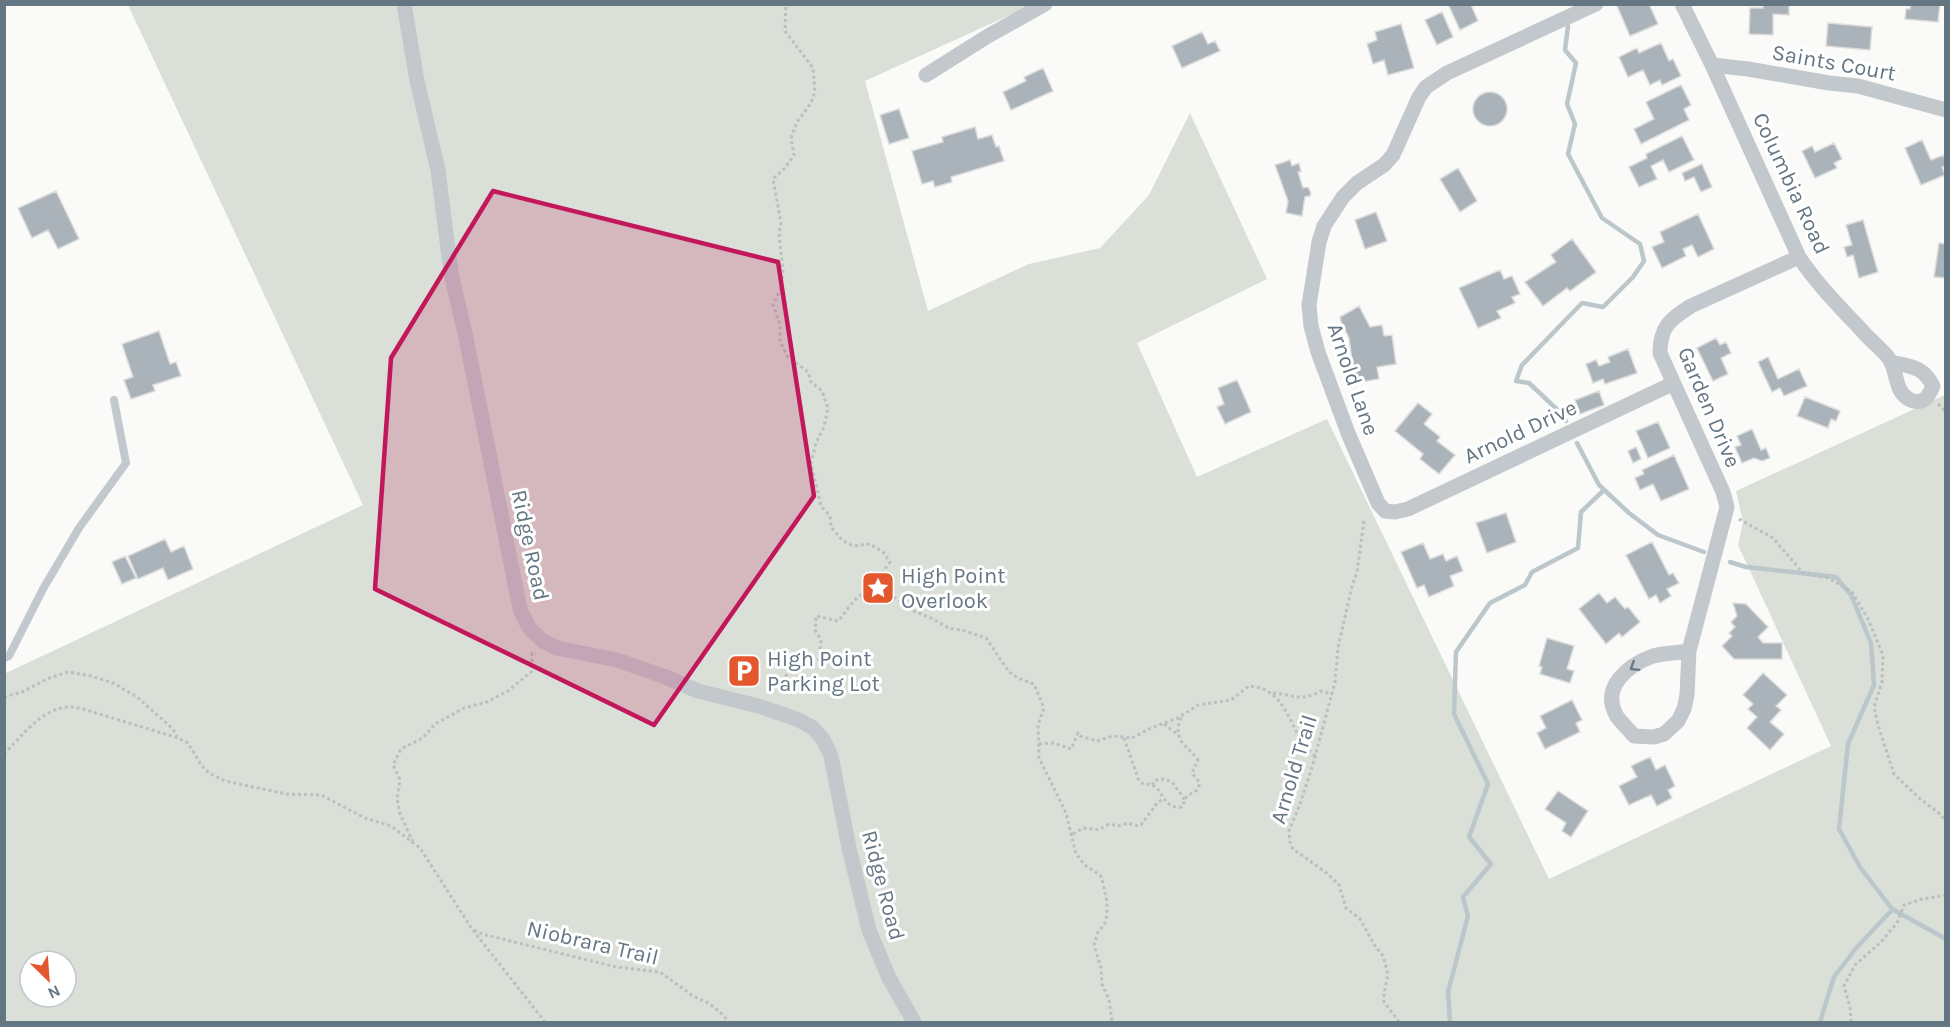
<svg xmlns="http://www.w3.org/2000/svg" width="1950" height="1027" font-family="Karla,sans-serif">
<style>
.green{fill:#dadfd7;fill-rule:evenodd}
.lines{fill:none;stroke-linecap:round;stroke-linejoin:round}
.stream{stroke:#bbc7cb;stroke-width:4.5}
.building{fill:#aab3b9;stroke:#dcdcda;stroke-width:1.5}
.path{stroke:#bbbfc2;stroke-width:3;stroke-dasharray:3 3;stroke-linecap:butt}
.lane{stroke:#c3c8cc;stroke-width:8}
.street{stroke:#c3c8cc;stroke-width:15}
.oneway{stroke:#6a7a87}
.marked{fill:#c2185b;fill-opacity:0.2;stroke:#c2185b;stroke-width:4.5;stroke-linejoin:round}
.labels{text-anchor:middle;stroke-width:6;stroke-linejoin:round;paint-order:stroke}
.street-label{font-size:22px;fill:#657683;stroke:#fff}
.poi-label{font-size:22px;fill:#657683;stroke:#fff;text-anchor:start}
</style>
<rect width="100%" height="100%" fill="#fafaf8"/>
<path class="green" d="M128,5H1032L865,81L928,311L1029,264L1100,248L1149,195L1190,113L1267,279L1137,343L1197,477L1327,419L1549,879L1831,746L1738,545L1743,522L1736,491L1945,395V1022H5L4,674L363,505ZM30,961H66V997H30Z"/>
<g class="lines">
<path class="stream" d="M1566,421L1563,415L1529,383L1516,381L1522,365L1582,303L1603,307L1633,277L1644,261L1640,244L1602,218L1568,154L1575,124L1567,104L1576,63L1565,50L1568,26
M1577,443L1599,485L1629,513L1658,535L1704,552
M1730,562L1746,567L1836,577L1851,595L1871,643L1874,685L1848,744L1839,829L1860,867L1892,909L1946,939
M1450,1022L1448,992L1468,916L1463,897L1491,864L1469,837L1488,784L1454,714L1456,652L1490,603L1525,585L1532,572L1578,548L1581,512L1604,490
M1820,1022L1834,977L1857,947L1893,909"/>
</g>
<path class="building" d="M1448,4H1472L1471,5L1478,21L1460,30Z
M1619,4H1649L1658,24L1630,36L1617,6Z
M1763,4H1789V15L1773,14V35L1749,34L1750,8H1763Z
M1911,4H1940L1938,22L1905,19L1906,9H1910Z
M1442,12L1453,37L1437,45L1425,20Z
M1828,23L1872,27L1870,50L1826,46Z
M1401,24L1414,68L1388,75L1384,60L1373,64L1367,44L1377,40L1375,32Z
M1202,32L1208,44L1215,41L1220,51L1182,68L1172,46Z
M1661,43L1669,61L1673,59L1681,76L1662,85L1660,80L1650,85L1643,70L1628,77L1619,57L1637,48L1639,53Z
M1043,68L1053,91L1011,110L1003,92L1026,81L1024,77Z
M1681,85L1691,105L1684,109L1689,120L1641,144L1634,129L1654,119L1646,102Z
M1473 109a17 17 0 1 1 34 0a17 17 0 1 1-34 0Z
M899,109L909,138L889,144L880,115Z
M975,127L978,139L992,135L996,147L999,146L1004,161L951,177L952,182L935,187L933,181L922,184L912,151L943,142L942,137Z
M1682,136L1694,160L1669,172L1663,160L1651,166L1657,179L1639,187L1629,167L1647,158L1646,154Z
M1922,140L1931,160L1944,155L1946,166L1942,167L1945,175L1921,185L1905,148Z
M1834,143L1842,159L1834,163L1837,168L1815,178L1802,151L1812,146L1815,152Z
M1290,160L1292,166L1299,163L1301,172H1298L1303,188L1308,187L1311,193L1310,196L1305,197L1302,216L1286,213L1288,201L1275,165Z
M1702,164L1712,187L1701,192L1694,177L1685,181L1682,173Z
M1458,168L1477,201L1460,212L1440,179Z
M56,191L79,239L58,249L48,230L32,238L18,208Z
M1376,212L1387,241L1365,249L1355,220Z
M1698,214L1714,249L1698,257L1692,245L1683,249L1686,256L1662,268L1652,247L1664,242L1660,232Z
M1863,220L1878,272L1859,278L1853,255L1847,257L1844,247L1852,245L1846,225Z
M1572,239L1596,272L1570,291L1567,288L1543,306L1525,282L1556,262L1551,255Z
M1939,243L1946,244V278L1934,277Z
M1500,270L1504,279L1512,276L1520,294L1512,297L1515,303L1497,311L1501,318L1478,328L1459,288Z
M1359,306L1370,327L1382,325L1384,336L1392,335L1396,364L1377,367L1379,379L1355,383L1349,338L1341,322L1340,317Z
M159,331L170,364L176,362L181,376L153,385L155,391L131,399L124,380L133,377L122,344Z
M1716,338L1720,345L1726,342L1731,353L1721,358L1728,374L1713,381L1697,348Z
M1628,349L1637,373L1605,384L1603,379L1593,383L1586,364L1596,360L1599,366L1610,362L1608,357Z
M1768,357L1778,379L1799,369L1807,386L1784,396L1780,388L1772,392L1758,362Z
M1237,380L1251,412L1225,424L1217,407L1224,404L1218,388Z
M1599,391L1604,405L1580,414L1575,400Z
M1805,397L1840,411L1836,421L1831,419L1828,428L1797,416Z
M1418,403L1432,414L1424,424L1440,437L1437,441L1455,455L1439,474L1420,459L1423,454L1395,431Z
M1658,422L1670,448L1648,458L1636,431Z
M1752,429L1761,450L1766,448L1770,458L1762,461L1754,458L1742,463L1735,447L1741,445L1737,436Z
M1636,447L1641,459L1633,463L1628,451Z
M1674,455L1689,489L1661,501L1653,484L1640,490L1635,478L1644,474L1642,470Z
M1506,513L1516,542L1487,553L1476,523Z
M165,539L171,552L184,546L193,569L168,580L163,568L138,579L128,556Z
M1652,542L1669,575L1673,573L1679,583L1667,589L1671,596L1660,603L1656,595L1649,599L1626,555Z
M1423,543L1430,559L1443,554L1446,561L1457,556L1463,571L1450,576L1454,586L1429,597L1424,585L1417,588L1401,552Z
M125,556L136,578L122,584L112,562Z
M1599,593L1607,603L1615,597L1625,609L1628,607L1640,622L1622,637L1619,633L1606,644L1579,609Z
M1733,603L1746,604L1768,627L1758,637L1763,643H1782V659H1734L1722,646L1732,636L1729,633L1735,627L1731,622L1737,616Z
M1547,638L1574,646L1567,669L1574,671L1570,683L1540,674L1542,667L1539,666Z
M1763,673L1787,695L1776,706L1781,710L1770,722L1784,734L1770,750L1747,728L1757,717L1748,709L1753,704L1743,695Z
M1572,700L1582,720L1576,723L1580,732L1545,749L1537,733L1546,728L1540,716Z
M1650,757L1656,770L1665,765L1675,786L1668,790L1672,798L1657,806L1651,795L1629,805L1619,786L1637,777L1631,766Z
M1558,791L1588,811L1571,837L1562,831L1566,823L1545,809Z"/>
<g class="lines">
<path class="path" d="M1938,404L1946,412
M1739,519L1773,538L1803,573L1828,578L1852,592L1868,619L1883,655L1882,682L1874,707L1878,725L1894,774L1919,798L1940,814L1946,821
M1364,521L1357,572L1352,586L1338,648L1335,682L1313,764L1300,804L1289,831L1290,842L1293,849L1328,874L1339,885L1346,908L1360,919L1375,946L1383,956L1388,974L1384,994V1002L1399,1022
M878,588L904,603L911,610L931,618L949,628L965,631L986,638L1009,672L1018,678L1034,684L1044,708L1038,725L1039,758L1066,813L1076,854L1086,866L1100,875L1102,879L1107,902V914L1105,923L1098,932L1094,945L1101,968L1102,984L1109,999L1112,1022
M785,676L819,659L821,640L815,630L816,616L838,621C852,605 855,593 878,588L879,578L890,562L883,552L870,544L853,546L842,540L831,527L830,516L821,506L811,463L816,443L824,427L828,408L822,391L811,382L808,372L787,356L780,341V324L773,305L781,288L783,272L779,233L781,223L773,179L785,168L794,155L791,138L797,122L811,103L815,91L813,68L785,31L786,4
M1273,693C1295,695 1300,702 1321,691L1332,694
M4,697L22,692L47,679L68,672L91,676L113,683L137,697L172,728L177,736
M1164,724L1177,734
M1124,738L1139,781C1144,786 1146,783 1152,785C1164,790 1162,809 1182,807L1187,796L1197,790L1200,784C1192,769 1189,779 1198,760C1186,744 1172,741 1181,717
M1039,744L1054,743L1071,749L1078,733L1080,736L1097,741L1113,736L1132,738L1151,728L1178,718L1198,705L1231,700L1249,686C1291,689 1288,735 1315,756
M4,754C21,737 42,708 69,707C73,707 78,708 83,709L178,738L188,743L202,766L209,773L225,781L287,794L321,795L365,818L391,826L420,848L472,929L545,1022
M1152,785L1155,780L1164,779L1172,782L1185,800
M1073,834L1083,828C1097,829 1096,832 1109,824L1118,826L1128,823L1138,826L1141,825L1157,803L1163,799
M413,842L400,814L397,799L400,780L393,765L401,749L423,738L435,724L464,708L487,702L508,691L532,671V653H536
M474,930L482,934L616,967L660,972L693,996L708,1003L720,1012L729,1022
M1851,1022L1850,1007L1844,986L1855,965L1881,942L1897,923L1904,905L1922,899L1946,895"/>
<path class="lane" d="M4,658L9,656L43,589L79,528L126,463L114,400"/>
<path class="street" d="M404,4L417,81L438,170L451,273L466,338L520,609L528,626L533,632L543,641L557,648L617,660L663,676L698,691L762,707L799,720L813,728L823,739L831,756L849,848L869,930L889,978L914,1022
M1596,4L1447,73L1426,87L1419,97L1393,155L1384,165L1357,183L1343,197L1324,226L1319,242L1309,305L1311,326L1318,352L1348,433L1378,503L1385,511L1395,512L1408,509L1672,384
M1682,4L1712,65L1799,257C1818,286 1842,309 1866,335C1873,343 1886,352 1891,362C1898,376 1895,395 1913,401C1925,404 1929,395 1933,386C1923,366 1911,367 1891,362
M1712,65L1748,69L1829,83L1858,86L1946,110
M926,75L988,36L1045,4
M1689,651C1678,653 1664,653 1653,656C1628,665 1601,687 1616,715C1620,722 1629,729 1634,736L1654,737L1664,734L1678,721L1684,709L1687,695L1689,651L1727,507L1723,492L1660,353C1660,327 1670,319 1691,306L1799,257"/>
</g>
<defs><path id="oneway-chevron" d="M-2-3.5L2.5 0L-2 3.5" fill="none" stroke-width="1.6" stroke-linecap="round" stroke-linejoin="round" transform="scale(1.5)"/></defs>
<use class="oneway" href="#oneway-chevron" transform="translate(1634 667) rotate(148)"/>
<path class="marked" d="M493,191L778,262L814,496L654,725L375,589L391,358Z"/>
<defs>
<g id="sight-square" transform="scale(1.725)"><rect x="-9" y="-9" width="18" height="18" rx="4" fill="#e4572e" stroke="#fff"/><path d="M0-6L1.8-2.2L6-1.7L2.9 1.2L3.7 5.4L0 3.3L-3.7 5.4L-2.9 1.2L-6-1.7L-1.8-2.2Z" fill="#fff"/></g>
<g id="parking-square" transform="scale(1.725)"><rect x="-9" y="-9" width="18" height="18" rx="4" fill="#e4572e" stroke="#fff"/><path d="M-3.5-5.5H1a3.5 3.5 0 0 1 0 7H-1V5.5H-3.5ZM-1-3.4V-.6H.8a1.4 1.4 0 0 0 0-2.8Z" fill="#fff"/></g>
</defs>
<g fill-rule="evenodd">
<use href="#sight-square" x="878" y="588"/>
<use href="#parking-square" x="744" y="671"/>
</g>
<g class="labels">
<g class="street-label">
<text transform="translate(1834 62) rotate(10)" y="8">Saints Court</text>
<text transform="translate(1792 183) rotate(65)" y="8">Columbia Road</text>
<text transform="translate(1354 379) rotate(71)" y="8">Arnold Lane</text>
<text transform="translate(1710 407) rotate(67)" y="8">Garden Drive</text>
<text transform="translate(1520 431) rotate(-25)" y="8">Arnold Drive</text>
<text transform="translate(531 545) rotate(78)" y="8">Ridge Road</text>
<text transform="translate(1293 769) rotate(-73)" y="8">Arnold Trail</text>
<text transform="translate(884 885) rotate(75)" y="8">Ridge Road</text>
<text transform="translate(593 942) rotate(13)" y="8">Niobrara Trail</text>
</g>
<g class="poi-label">
<text x="901" y="583">High Point<tspan x="901" dy="25">Overlook</tspan></text>
<text x="767" y="666">High Point<tspan x="767" dy="25">Parking Lot</tspan></text>
</g>
</g>
<rect width="1950" height="1027" fill="none" stroke="#657683" stroke-width="12"/>
<g transform="translate(48 979) rotate(155)"><circle r="28" fill="#ffffff" stroke="#c1c8cd" stroke-width="1.5"/>
<path d="M0-4.5L10 22L0 15L-10 22Z" fill="#e4572e"/>
<text y="-9" font-size="16" font-weight="bold" text-anchor="middle" fill="#657683">N</text>
</g>
</svg>
